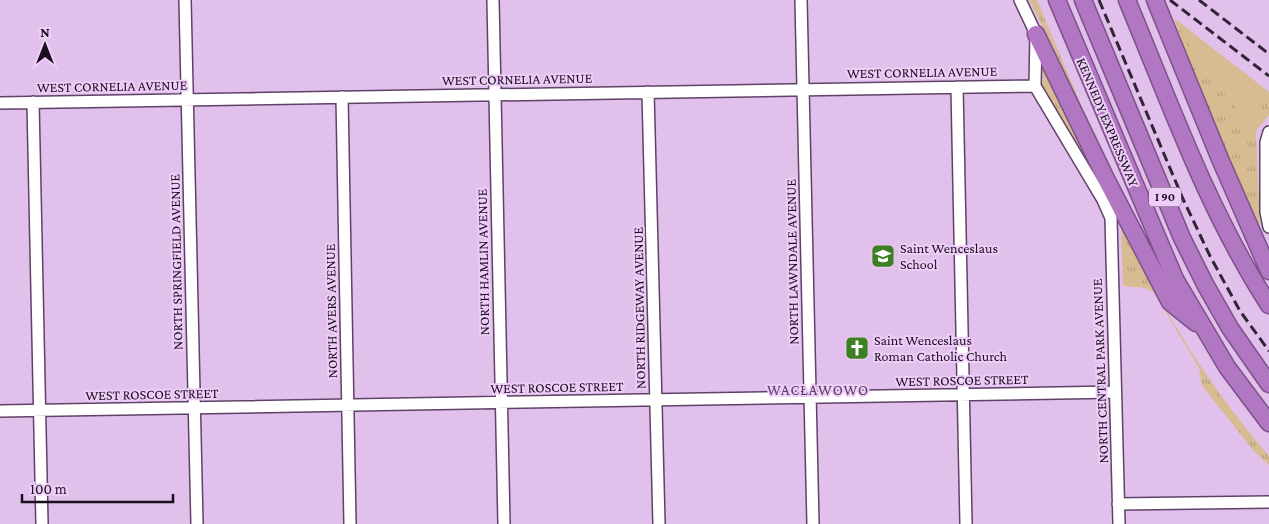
<svg xmlns="http://www.w3.org/2000/svg" width="1269" height="524" font-family="'Crimson Pro',serif">
<style>
.grass{fill:url(#grass-tufts)}
.garden{fill:#d7bc92}
.lines{fill:none;stroke-linecap:round;stroke-linejoin:round}
.minor-casing{stroke:#5f4267;stroke-width:14}
.highway-casing{stroke:#7c5288;stroke-width:19}
.minor{stroke:#fff;stroke-width:11}
.highway{stroke:#b277c2;stroke-width:16}
.rail{stroke:#312436;stroke-width:3;stroke-dasharray:10 5;stroke-linecap:butt}
.labels{text-anchor:middle;stroke-width:4;stroke-linejoin:round;paint-order:stroke}
.shield{fill:#efcdf9;stroke:#59475f;stroke-width:1}
.shield-label{font-size:12px;font-weight:bold;fill:#190e1d}
.street-label{font-size:14px;fill:#190e1d;stroke:#efcdf9}
.poi-label{font-size:14px;fill:#190e1d;stroke:#efcdf9;text-anchor:start}
.neighbourhood-label{font-size:15px;letter-spacing:1px;fill:#593d61;stroke:#efcdf9}
</style>
<defs>
<pattern id="grass-tufts" width="24" height="20" patternUnits="userSpaceOnUse" patternTransform="scale(1.25)"><rect width="24" height="20" fill="#d7bc92"/><path d="M3 7l-1-3M5 7V3M7 7l1-3M15 17l-1-3M17 17v-4M19 17l1-3" fill="none" stroke="#b8a07d"/></pattern>
</defs>
<rect width="100%" height="100%" fill="#e1c0eb"/>
<path class="grass" d="M1029,0H1037L1092,131L1055,51Z
M1174,18L1269,92V115L1256,131L1260,224L1255,226L1183,49L1184,46Z
M1041,62L1092,162L1089,164L1041,88L1043,79Z
M1118,215C1134,247 1149,280 1166,310C1196,362 1230,411 1269,456V465L1253,450L1203,387L1201,382L1199,368L1155,294C1143,283 1135,290 1123,285L1121,227Z"/>
<path class="garden" d="M1191,38L1206,49L1260,95C1266,113 1261,122 1243,129L1235,106L1206,74L1186,39Z"/>
<g class="lines">
<g class="minor-casing">
<path id="minor" d="M185,0L197,524
M493,0L504,524
M801,0L813,524
M1020,0L1036,34L1035,86L1103,200L1111,218L1119,524
M957,87L966,524
M648,92L659,524
M342,97L350,524
M33,102L42,524
M0,103L1035,86
M1269,132L1266,142V212L1269,227
M0,411L1115,392
M1118,504L1269,502"/>
</g>
<g class="highway-casing">
<path id="highway" d="M1057,0L1175,279L1227,367L1269,423
M1083,0L1182,238L1206,286L1230,328L1269,384
M1127,0C1170,103 1208,211 1269,305
M1155,0L1220,159L1269,271
M1036,34L1107,181L1170,302L1196,323"/>
</g>
<use href="#minor" class="minor"/>
<use href="#highway" class="highway"/>
<path class="rail" d="M1099,0L1183,199L1210,256L1240,311L1269,351
M1170,0L1269,76
M1199,0L1269,54"/>
</g>
<defs>
<g id="school-square" transform="scale(1.25)"><rect x="-9" y="-9" width="18" height="18" rx="4" fill="#3c8023" stroke="#efcdf9"/><path d="M0-5L7-2L0 1L-7-2ZM-4 1L0 2.5L4 1V4Q0 6-4 4Z" fill="#fff"/></g>
<g id="church-square" transform="scale(1.25)"><rect x="-9" y="-9" width="18" height="18" rx="4" fill="#3c8023" stroke="#efcdf9"/><path d="M-1.2-6h2.4v3.5h3.3v2.4h-3.3V6h-2.4V-.1h-3.3v-2.4h3.3Z" fill="#fff"/></g>
</defs>
<g fill-rule="evenodd">
<use href="#school-square" x="883" y="256"/>
<use href="#church-square" x="857" y="348"/>
</g>
<g class="labels">
<rect class="shield" x="1149" y="187.5" width="32" height="19" rx="4"/>
<g class="shield-label">
<text x="1165" y="201">I 90</text>
</g>
<g class="street-label">
<text transform="translate(922 72) rotate(-1)" y="5">WEST CORNELIA AVENUE</text>
<text transform="translate(517 79) rotate(-1)" y="5">WEST CORNELIA AVENUE</text>
<text transform="translate(112 86) rotate(-1)" y="5">WEST CORNELIA AVENUE</text>
<text transform="translate(1108 122) rotate(67)" y="5">KENNEDY EXPRESSWAY</text>
<text transform="translate(176 262) rotate(-91)" y="5">NORTH SPRINGFIELD AVENUE</text>
<text transform="translate(483 262) rotate(-91)" y="5">NORTH HAMLIN AVENUE</text>
<text transform="translate(792 262) rotate(-91)" y="5">NORTH LAWNDALE AVENUE</text>
<text transform="translate(639 308) rotate(-91)" y="5">NORTH RIDGEWAY AVENUE</text>
<text transform="translate(331 311) rotate(-91)" y="5">NORTH AVERS AVENUE</text>
<text transform="translate(1100 371) rotate(-92)" y="5">NORTH CENTRAL PARK AVENUE</text>
<text transform="translate(962 380) rotate(-1)" y="5">WEST ROSCOE STREET</text>
<text transform="translate(557 387) rotate(-1)" y="5">WEST ROSCOE STREET</text>
<text transform="translate(152 394) rotate(-1)" y="5">WEST ROSCOE STREET</text>
</g>
<g class="poi-label">
<text x="900" y="253">Saint Wenceslaus<tspan x="900" dy="16">School</tspan></text>
<text x="874" y="345">Saint Wenceslaus<tspan x="874" dy="16">Roman Catholic Church</tspan></text>
</g>
<g class="neighbourhood-label">
<text x="818" y="395">WACŁAWOWO</text>
</g>
</g>
<g transform="translate(45 45)" stroke="#efcdf9" stroke-width="4" paint-order="stroke">
<path d="M0-4L9 19L0 12L-9 19Z" fill="#190e1d"/>
<text y="-8" font-size="14" font-weight="bold" text-anchor="middle" fill="#190e1d">N</text>
</g>
<path d="M22 494v8h151v-8" fill="none" stroke="#190e1d" stroke-width="2.5"/>
<text x="30" y="494" font-size="15" fill="#190e1d" stroke="#efcdf9" stroke-width="4" paint-order="stroke">100 m</text>
</svg>
